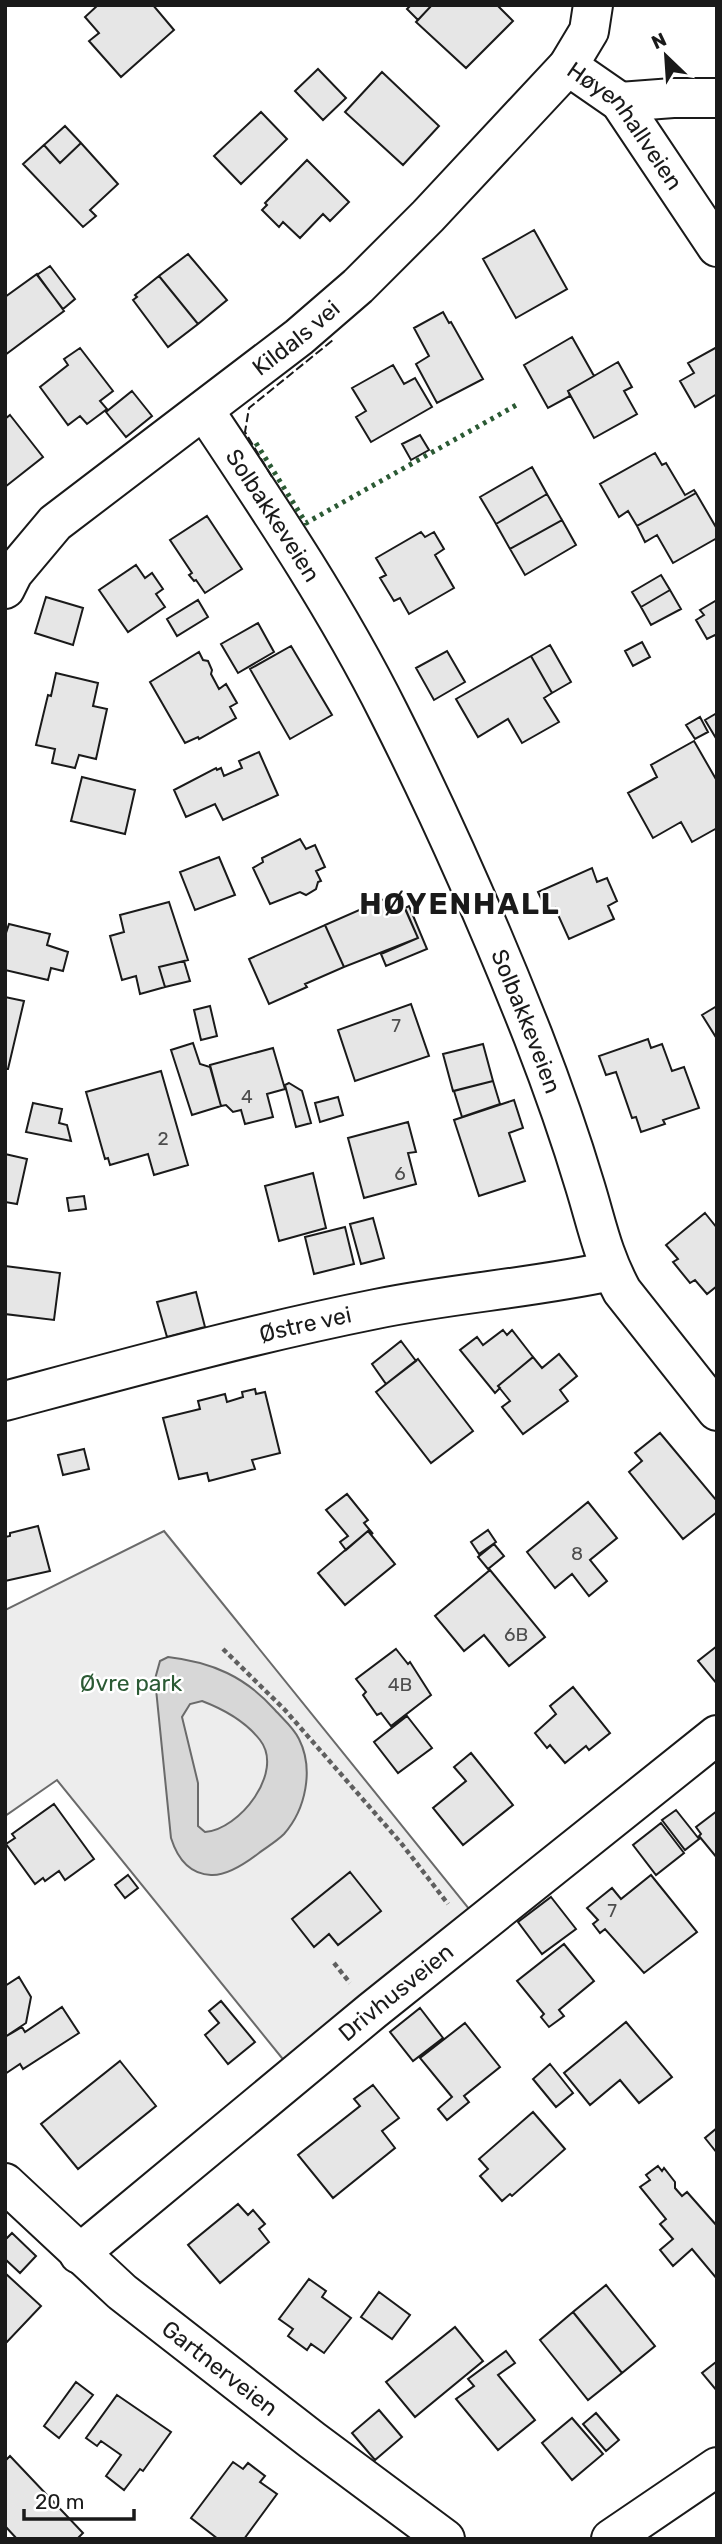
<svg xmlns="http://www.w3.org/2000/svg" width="722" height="2544" font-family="Rubik,sans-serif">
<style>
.built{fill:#ededed;stroke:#6a6a6a;stroke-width:2}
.water{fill:#d7d7d7;stroke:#6a6a6a;stroke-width:2;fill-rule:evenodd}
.building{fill:#e6e6e6;stroke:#1a1a1a;stroke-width:2}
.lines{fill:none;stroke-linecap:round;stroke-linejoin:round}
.minor-casing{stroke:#1a1a1a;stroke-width:42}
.path{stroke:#5f5f5f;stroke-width:4.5;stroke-dasharray:5 3.5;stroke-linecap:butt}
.minor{stroke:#fff;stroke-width:38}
.hedge{stroke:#2b5a34;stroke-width:5;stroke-dasharray:3.5 5;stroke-linecap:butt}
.fence{stroke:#1a1a1a;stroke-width:2;stroke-dasharray:9 3.5;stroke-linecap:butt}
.labels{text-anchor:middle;stroke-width:5;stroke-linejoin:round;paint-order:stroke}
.number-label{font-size:19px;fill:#4d4d4d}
.street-label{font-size:23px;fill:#1a1a1a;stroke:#fff}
.park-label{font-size:23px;fill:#2b5a34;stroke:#fff}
.district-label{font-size:30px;font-weight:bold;letter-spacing:2px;fill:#1a1a1a;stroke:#fff}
</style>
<rect width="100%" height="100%" fill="#fff"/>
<path class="built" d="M164,1531L470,1910L286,2063L57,1780L5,1816V1610Z"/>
<path class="water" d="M168,1657C212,1662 246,1677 275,1710C283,1719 294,1728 299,1739C314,1769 306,1809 284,1834C277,1841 267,1847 259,1853C246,1863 227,1876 211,1875C188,1874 177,1857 171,1838L155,1679L160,1661ZM202,1701C223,1709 246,1722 260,1740C285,1772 239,1830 205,1832L198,1826V1783L182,1717L190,1704Z"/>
<path class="building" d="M98,5H153L174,30L121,77L89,41L99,33L85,17Z
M411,5H432L418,20L407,9Z
M432,5H497L513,21L466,68L416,22Z
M318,69L346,98L323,120L295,91Z
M382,72L439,126L403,165L345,112Z
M261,112L287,139L241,184L214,156Z
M65,126L81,143L60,163L44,145Z
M81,143L118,184L90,210L96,216L83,227L23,164L44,145L60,163Z
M307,160L349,202L330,221L323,214L300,238L283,222L279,227L262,210L267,205L265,203Z
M534,230L567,289L516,318L483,259Z
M188,254L227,300L198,324L159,276Z
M50,266L75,299L63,309L37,275Z
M37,274L64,311L5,355V297Z
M159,276L198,324L168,347L133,300L137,297L135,295Z
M443,312L449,323L451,322L483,379L437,403L416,364L429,356L414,328Z
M572,337L594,376L568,391L570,396L548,408L524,365Z
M717,347V394L695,407L680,381L694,373L688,363Z
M80,348L113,391L100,401L107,409L87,424L80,416L68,425L40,387L68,365L64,359Z
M618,362L632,387L624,391L637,414L594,438L568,391Z
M393,365L404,384L415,378L432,407L371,442L356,417L366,411L352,388Z
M132,391L152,416L126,437L106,412Z
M10,415L43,457L5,487V419Z
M420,435L429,450L411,460L402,444Z
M655,453L662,465L666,463L685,495L694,490L696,493L637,526L628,511L619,517L600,484Z
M532,467L547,494L496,524L480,497Z
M696,493L717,529V538L673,563L657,535L645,542L637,526Z
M547,494L562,520L510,549L496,524Z
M207,516L242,569L205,593L196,580L194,581L189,575L192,573L170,540Z
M562,520L576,545L525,575L510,549Z
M421,532L425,537L434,532L444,549L435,555L454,588L409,614L400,598L394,601L380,578L386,575L376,558Z
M136,565L145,578L152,573L163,589L156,594L165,607L128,632L99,590Z
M661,575L670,590L641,607L632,592Z
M670,590L681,609L651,625L641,607Z
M46,597L83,608L73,645L35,633Z
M198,600L208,617L177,636L167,619Z
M717,600V637L715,635L707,639L696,620L704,615L700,610Z
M258,623L274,652L238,673L221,644Z
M642,642L650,657L633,666L625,651Z
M550,645L571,682L552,693L531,656Z
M291,646L332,715L290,739L250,669Z
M447,651L465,682L434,700L416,668Z
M199,652L203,660L208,661L212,670L211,674L219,689L226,684L237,703L230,707L236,718L199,739L198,737L185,743L150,682Z
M531,656L552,693L544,698L559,722L522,743L508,719L478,737L456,699Z
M56,673L98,683L93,706L107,709L96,759L79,755L75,768L52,763L55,749L36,745L48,695L51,696Z
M717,713V740L705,720Z
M700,717L708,732L695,739L686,725Z
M694,741L717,781V828L692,842L681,822L653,838L628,793L657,777L651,765Z
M259,752L278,795L223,820L215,804L186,817L174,790L216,768L217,770L221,768L224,776L242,768L239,761Z
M82,777L135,790L125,834L71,821Z
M300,839L306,849L315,845L325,867L316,871L321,881L318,882L316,889L306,895L300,892L270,904L253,868L263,862L262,858Z
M219,857L235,895L195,910L180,872Z
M592,868L597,882L607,878L617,901L608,906L614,919L569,939L555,908L547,911L538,892Z
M398,893L418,938L344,967L325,925Z
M169,902L188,960L159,967L165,987L140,994L136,976L122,980L110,936L124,932L120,915Z
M409,906L427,949L386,966L381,954L418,938L405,908Z
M9,924L50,934L47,945L68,952L63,971L51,968L48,980L5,970V936Z
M325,925L344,967L305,984L307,987L269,1004L249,959Z
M184,961L190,981L165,987L159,967Z
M5,997L24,1001L8,1069H5Z
M411,1004L429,1056L355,1081L338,1030Z
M210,1006L217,1036L201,1040L194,1010Z
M717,1006V1039L702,1015Z
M648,1039L651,1048L662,1044L672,1071L684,1067L699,1108L663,1120L665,1124L641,1132L636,1117L632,1118L616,1072L606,1075L599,1056Z
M193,1043L200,1064L210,1067L221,1106L192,1115L171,1050Z
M483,1044L493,1081L453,1091L443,1054Z
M273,1048L285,1089L267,1094L273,1117L245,1124L241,1110L233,1112L226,1105L221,1106L210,1065Z
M161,1071L188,1165L154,1175L148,1154L110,1165L108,1158L105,1159L86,1092Z
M493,1081L500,1104L462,1117L454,1091Z
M289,1083L302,1091L311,1123L296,1127L285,1085Z
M338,1097L343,1115L320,1122L315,1103Z
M514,1100L523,1128L509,1133L525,1181L479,1196L454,1120Z
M33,1103L62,1109L59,1123L67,1125L71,1141L26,1132Z
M408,1122L416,1152L408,1153L416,1184L364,1198L348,1138Z
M5,1154L27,1159L17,1204L5,1202Z
M313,1173L326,1228L279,1241L265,1186Z
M84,1196L86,1209L69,1211L67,1198Z
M705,1213L717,1228V1286L707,1294L695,1280L690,1283L673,1262L678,1259L666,1245Z
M373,1218L384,1258L361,1264L350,1224Z
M345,1227L354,1264L314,1274L305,1237Z
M5,1266L60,1273L54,1320L5,1314Z
M196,1292L205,1327L167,1337L157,1302Z
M503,1330L507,1335L512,1330L533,1357L498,1386L500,1388L495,1393L460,1350L477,1337L483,1345Z
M401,1341L416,1361L386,1384L372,1364Z
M559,1354L577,1376L560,1390L568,1401L523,1434L502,1407L510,1401L498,1386L533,1357L542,1368Z
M418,1359L473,1431L431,1463L376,1392Z
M255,1389L256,1394L265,1392L280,1453L252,1460L255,1469L209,1481L207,1473L179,1479L163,1418L200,1409L198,1401L225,1394L227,1402L243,1397L242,1392Z
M660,1433L717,1501V1512L683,1539L629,1472L642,1461L635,1453Z
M84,1449L89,1469L63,1475L58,1455Z
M347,1494L368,1520L364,1523L373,1534L368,1531L346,1550L340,1542L348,1536L326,1510Z
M588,1502L617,1538L590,1560L607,1581L589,1596L572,1574L555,1588L527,1552Z
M38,1526L50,1571L5,1581V1537L10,1536V1533Z
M488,1530L496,1542L479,1554L471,1542Z
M368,1531L395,1564L345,1605L318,1573Z
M494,1544L504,1556L488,1569L478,1557Z
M490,1570L545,1637L509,1666L484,1635L464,1651L435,1616Z
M717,1646V1684L698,1661Z
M396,1649L408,1664L410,1662L431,1695L391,1726L381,1713L377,1715L363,1695L366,1692L356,1679Z
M573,1687L610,1733L589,1750L586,1746L565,1763L550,1745L547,1748L535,1733L556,1714L550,1706Z
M407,1716L432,1748L398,1773L374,1742Z
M471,1753L513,1805L463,1845L433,1808L466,1781L454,1767Z
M54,1804L94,1859L65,1880L59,1871L45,1881L43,1878L35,1884L6,1844L15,1838L12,1834Z
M676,1810L699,1839L685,1850L662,1820Z
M717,1811V1858L699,1836L701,1834L696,1827Z
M661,1823L684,1853L656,1875L633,1845Z
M350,1872L381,1911L338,1945L329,1934L314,1947L292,1919Z
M128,1875L138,1888L125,1898L115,1885Z
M651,1875L697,1932L644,1973L605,1929L600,1933L593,1924L598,1920L587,1908L612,1888L621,1899Z
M551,1897L576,1929L542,1954L518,1922Z
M564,1944L594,1981L559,2010L564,2016L549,2027L541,2017L544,2014L517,1981Z
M19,1977L31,1997L26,2023L5,2037V1986Z
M221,2001L255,2042L228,2064L205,2035L219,2023L209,2011Z
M62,2007L79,2033L23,2069L20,2064L5,2074V2037L22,2027L25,2032Z
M420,2008L443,2038L413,2061L390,2032Z
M626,2022L672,2077L639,2103L620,2080L590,2105L564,2073Z
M465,2023L500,2067L464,2096L469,2102L447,2120L438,2109L452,2097L420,2058Z
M120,2061L156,2106L78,2169L41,2124Z
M550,2064L573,2093L556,2107L533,2079Z
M373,2085L399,2118L382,2131L395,2148L333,2198L298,2155L360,2106L354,2099Z
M533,2112L565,2149L512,2196L510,2194L502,2201L480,2176L488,2169L479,2159Z
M717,2128V2153L705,2138Z
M658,2166L662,2171L664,2168L675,2182V2188L682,2196L687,2192L717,2226V2279L692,2249L673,2266L660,2250L673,2239L660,2224L666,2219L640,2187L650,2180L646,2175Z
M238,2204L248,2215L253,2210L265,2224L259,2229L269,2242L220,2283L188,2245Z
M12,2233L36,2256L20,2273L5,2259V2240Z
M5,2273L41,2306L5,2344Z
M309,2279L326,2291L322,2297L351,2318L324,2353L311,2344L307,2350L288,2336L293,2329L279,2319Z
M606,2285L655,2346L622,2373L573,2312Z
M379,2292L410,2315L392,2339L361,2317Z
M573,2312L622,2373L588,2400L540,2340Z
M455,2327L483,2361L415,2417L386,2382Z
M506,2351L515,2363L498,2375L535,2420L498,2450L456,2399L474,2386L468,2379Z
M716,2362L717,2364V2391L702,2373Z
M76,2382L93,2395L59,2438L44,2426Z
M117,2395L171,2432L143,2471L140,2469L124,2490L106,2476L121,2455L101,2441L97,2446L86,2438Z
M379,2410L402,2437L375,2460L352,2433Z
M596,2413L619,2440L606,2451L583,2424Z
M572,2418L603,2454L572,2480L542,2443Z
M10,2456L83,2533L77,2539H17L5,2526V2461Z
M233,2462L243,2469L248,2463L265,2476L260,2482L277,2494L244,2539H218L191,2518Z"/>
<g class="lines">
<g class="minor-casing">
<g id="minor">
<path id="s1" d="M568,66L620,102L717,247"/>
<path d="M620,102L673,98H717"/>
<path id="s2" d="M204,410C270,509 336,607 389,713C442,818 490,927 533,1036C552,1085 570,1136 585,1186C597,1225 602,1254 622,1291L717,1411"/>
<path id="s3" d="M5,589L13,573L55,523L299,337L358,286L428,216L568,66L589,31L593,5"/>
<path id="s4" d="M5,1401C128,1368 251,1334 376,1309C454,1293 533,1288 611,1271"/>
<path id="s5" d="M5,2183L122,2292L312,2440L445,2539"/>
<path id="s6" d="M79,2254L372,2011L717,1735"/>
<path d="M611,2539L717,2467"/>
</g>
</g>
<path class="path" d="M223,1649L285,1710L401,1843L448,1904
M334,1963L350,1983"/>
<use href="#minor" class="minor"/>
<path class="hedge" d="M256,443L306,523L520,403"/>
<path class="fence" d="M272,477L245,432L249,408L333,340"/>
</g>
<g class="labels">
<g class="number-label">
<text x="396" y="1032">7</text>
<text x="247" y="1103">4</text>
<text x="163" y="1145">2</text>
<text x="400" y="1180">6</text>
<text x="577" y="1560">8</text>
<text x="516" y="1641">6B</text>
<text x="400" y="1691">4B</text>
<text x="612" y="1917">7</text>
</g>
<g class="street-label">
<text dy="8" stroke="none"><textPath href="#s1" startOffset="84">Høyenhallveien</textPath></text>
<text dy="8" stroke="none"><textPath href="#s3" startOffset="387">Kildals vei</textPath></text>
<text dy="8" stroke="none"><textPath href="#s2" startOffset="126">Solbakkeveien</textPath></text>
<text dy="8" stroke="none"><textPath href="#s2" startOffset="693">Solbakkeveien</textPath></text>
<text dy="8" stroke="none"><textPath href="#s4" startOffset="310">Østre vei</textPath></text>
<text dy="8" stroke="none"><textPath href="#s6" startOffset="411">Drivhusveien</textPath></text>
<text dy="8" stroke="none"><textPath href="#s5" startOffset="284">Gartnerveien</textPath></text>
</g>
<g class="park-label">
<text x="131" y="1691">Øvre park</text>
</g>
<g class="district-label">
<text x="460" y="914">HØYENHALL</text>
</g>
</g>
<rect width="722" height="2544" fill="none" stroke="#1a1a1a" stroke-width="14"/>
<g transform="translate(666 56) rotate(335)" stroke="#ffffff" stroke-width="5" paint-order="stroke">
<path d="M0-5L12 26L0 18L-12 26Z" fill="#1a1a1a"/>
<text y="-10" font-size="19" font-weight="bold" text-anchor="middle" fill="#1a1a1a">N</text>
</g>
<path d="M24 2509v10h110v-10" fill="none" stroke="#1a1a1a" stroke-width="3.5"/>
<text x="35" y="2509" font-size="21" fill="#1a1a1a" stroke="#ffffff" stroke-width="5" paint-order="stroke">20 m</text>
</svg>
